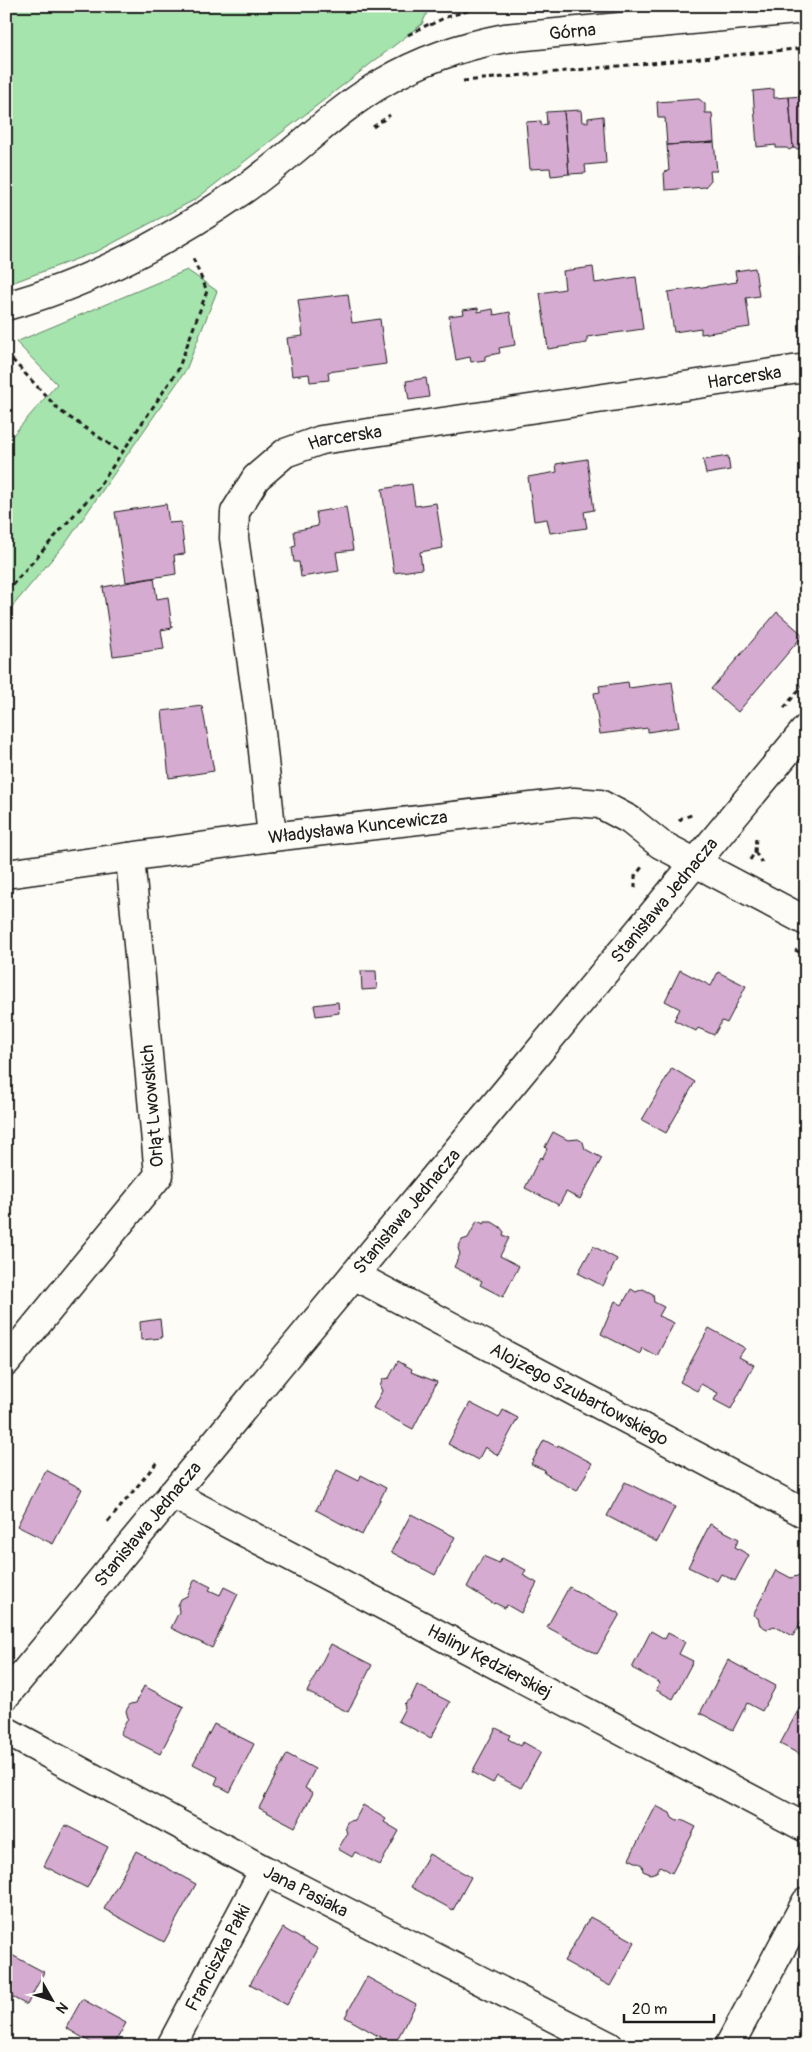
<svg xmlns="http://www.w3.org/2000/svg" width="812" height="2052" font-family="Pangolin,sans-serif">
<style>
.green{fill:#a5e4ac;stroke:#608064}
.building{fill:#d6abd1;stroke:#1c1c1c}
.lines{fill:none;stroke-linecap:round;stroke-linejoin:round}
.street-casing{stroke:#1c1c1c;stroke-width:31}
.secondary-casing{stroke:#1c1c1c;stroke-width:31}
.path{stroke:#1c1c1c;stroke-width:3;stroke-dasharray:5 4;stroke-linecap:butt}
.street{stroke:#fdfcf7;stroke-width:28}
.secondary{stroke:#fdfcf7;stroke-width:28}
.labels{text-anchor:middle;stroke-width:4;stroke-linejoin:round;paint-order:stroke}
.street-label{font-size:18px;fill:#1c1c1c;stroke:#fdfcf7}
</style>
<rect width="100%" height="100%" fill="#fdfcf7"/>
<filter id="ink" filterUnits="userSpaceOnUse"><feTurbulence type="fractalNoise" baseFrequency=".02" numOctaves="2"/><feDisplacementMap in="SourceGraphic" scale="10" xChannelSelector="R" yChannelSelector="G"/><feConvolveMatrix kernelMatrix="1 2 1 2 8 2 1 2 1" color-interpolation-filters="sRGB"/></filter>
<g filter="url(#ink)">
<path class="green" d="M6,6H430L422,24L196,199L98,251L6,285Z
M187,270L217,291L186,370L68,540L6,614V443L57,384L16,342Z"/>
<path class="building" d="M804,87H806V146L798,149L793,148L789,97L804,96Z
M774,89V98L789,97L793,148L789,150L787,148H776V145L757,147L753,91Z
M699,99L705,104V113H712L714,142L667,145L665,118H658L657,102Z
M581,110L582,122H588V118L603,116L606,163L585,165L586,173L569,174L564,111Z
M564,111L569,174L551,176L550,168L530,169L526,122L541,121V125L547,124L546,112Z
M714,142L717,171H710L711,180L705,187L665,190L664,172L669,171L667,145Z
M806,256V303L799,257Z
M593,267L595,283L636,277L643,329L587,337V343L548,349L540,293L565,289L563,271Z
M755,268L759,296L746,298L750,327L701,334V328L674,332L668,292L737,282L735,271Z
M348,294L352,323L380,319L386,364L328,372L329,380L310,382L309,374L292,376L287,338L303,336L298,300Z
M478,308V312L493,309L494,315L510,312L515,345L499,348L500,353L485,356V360L471,362L470,357L456,360L449,316L464,314L463,310Z
M426,378L429,397L409,400L406,381Z
M728,456L730,470L706,474L703,460Z
M587,459L594,510L584,512L587,528L550,533L547,519L534,521L528,477L557,472L556,464Z
M412,484L415,506L436,503L443,548L420,552L422,569L394,573L382,489Z
M166,504L169,523L181,522L185,554L174,555L176,574L126,582L115,512Z
M346,507L353,550L336,552L339,571L301,577L299,562H294L292,547L296,546L294,531L318,526L316,512Z
M154,578L157,599L168,597L172,628L161,630L164,649L113,656L103,587Z
M777,612L803,635L738,712L711,689Z
M628,682L629,688L672,682L679,727L648,732V728L600,734L594,693L600,692L599,686Z
M202,706L214,771L169,778L162,711Z
M680,970L711,986L718,972L746,986L727,1023L722,1021L714,1035L698,1028L696,1031L674,1020L680,1009L665,1001Z
M361,971H376L377,989L362,990Z
M338,1002L339,1013L316,1016L314,1005Z
M672,1068L695,1082L666,1133L642,1120Z
M553,1132L568,1140L578,1139L583,1142L585,1149L602,1158L580,1199L566,1192L559,1205L525,1188L540,1157L542,1159L547,1149L545,1147Z
M477,1221L484,1224L485,1222H492L500,1227L504,1232L503,1235L509,1238L500,1256L519,1266L503,1297L480,1285L482,1281L454,1267L460,1254L458,1248L462,1240L468,1238Z
M593,1246L617,1259L603,1286L578,1273Z
M631,1289L636,1292L643,1289L653,1294L654,1302L664,1307L659,1316L674,1323L657,1356L642,1348L640,1354L601,1334L615,1301L622,1305Z
M160,1319L162,1338L141,1340L140,1322Z
M709,1328L745,1348L739,1357L754,1365L731,1409L714,1400L718,1393L701,1384L697,1391L680,1382Z
M398,1361L412,1369L411,1372L437,1382L413,1429L373,1408L382,1391L380,1386L383,1379L389,1378Z
M470,1403L499,1418L503,1410L518,1418L498,1455L485,1447L478,1460L448,1444Z
M544,1440L557,1447L558,1445L592,1463L577,1491L544,1473L545,1470L531,1464Z
M46,1470L82,1489L53,1544L17,1526Z
M337,1470L359,1481L361,1475L386,1488L362,1535L316,1510Z
M625,1482L675,1507L657,1542L607,1516Z
M411,1514L455,1537L435,1575L391,1552Z
M710,1524L739,1539L735,1547L749,1555L735,1581L721,1574L717,1581L688,1567Z
M483,1556L499,1563L502,1558L526,1570L523,1575L537,1583L521,1613L507,1605L505,1608L495,1603L494,1604L467,1587Z
M776,1570L791,1578L800,1575L802,1584L806,1586V1613L793,1636L774,1626L767,1629L760,1625L758,1618L753,1615Z
M195,1579L211,1587L209,1590L220,1595L224,1587L238,1594L212,1648L171,1628L179,1612L178,1605L181,1599L187,1596Z
M569,1587L620,1614L597,1654L547,1627Z
M651,1631L665,1639L668,1633L685,1642L679,1654L693,1661L673,1699L656,1690L660,1683L632,1668Z
M331,1644L372,1665L348,1712L307,1692Z
M728,1660L776,1686L762,1711L747,1703L733,1730L700,1713Z
M417,1685L450,1702L431,1738L398,1721L405,1708L404,1704L411,1698Z
M144,1686L184,1707L160,1754L120,1734L128,1718L126,1711L130,1704L136,1703Z
M800,1707L806,1710V1767L801,1765L805,1757L780,1744Z
M214,1724L254,1744L230,1792L215,1784L218,1777L193,1764Z
M496,1728L510,1735L508,1739L521,1746L523,1742L541,1752L521,1788L497,1776L493,1783L472,1772Z
M287,1754L315,1769L305,1788L313,1793L295,1827L259,1808Z
M363,1805L386,1819L384,1822L399,1831L380,1865L355,1852L352,1857L338,1849L347,1834L345,1826L348,1821L355,1820Z
M656,1806L670,1813L672,1818L677,1821L682,1820L696,1827L672,1873L660,1866L657,1872L650,1874L643,1871L642,1865L629,1859Z
M65,1825L108,1847L87,1888L44,1866Z
M136,1851L196,1884L164,1942L104,1909Z
M429,1854L471,1877L453,1910L411,1887Z
M590,1917L635,1942L610,1986L564,1961Z
M283,1928L318,1949L287,2005L250,1984Z
M6,1952L44,1972L27,2005L6,1994Z
M367,1977L416,2004L394,2045L345,2017Z
M82,1999L126,2023L113,2046H97L66,2028Z"/>
<g class="lines">
<g class="street-casing">
<g id="street">
<path id="s1" d="M272,837L259,713L234,538L235,512L256,478L285,453L321,440L806,368"/>
<path id="s2" d="M6,874L272,837L574,802L600,804L630,820L660,844L806,921"/>
<path id="s3" d="M354,1275L806,1514"/>
<path d="M6,1362L159,1175L130,857"/>
<path id="s4" d="M172,1494L806,1828"/>
<path id="s5" d="M6,1695L806,729"/>
<path id="s6" d="M6,1731L264,1870L609,2046"/>
<path id="s7" d="M171,2046L264,1870"/>
<path d="M729,2046L806,1902"/>
</g>
</g>
<g class="secondary-casing">
<g id="secondary">
<path id="s8" d="M6,306C89,284 173,238 243,190C291,157 335,110 384,82C421,60 463,46 505,38L806,9"/>
</g>
</g>
<path class="path" d="M430,25L446,17L485,6
M408,35L429,24
M463,81L806,48
M373,127L390,115
M6,353L60,411L121,452
M6,592L98,488L178,370L207,291L192,256
M800,701L806,694
M784,708L806,681
M679,821L682,818L695,814
M755,852L762,863
M750,860L755,852L756,837
M635,888V876L642,867
M795,950L806,955
M108,1522L158,1461"/>
<use href="#street" class="street"/>
<use href="#secondary" class="secondary"/>
</g>
</g>
<g class="labels">
<g class="street-label">
<text dy="6" stroke="none"><textPath href="#s8" startOffset="640">Górna</textPath></text>
<text dy="6" stroke="none"><textPath href="#s1" startOffset="872">Harcerska</textPath></text>
<text dy="6" stroke="none"><textPath href="#s1" startOffset="468">Harcerska</textPath></text>
<text dy="6" stroke="none"><textPath href="#s2" startOffset="355">Władysława Kuncewicza</textPath></text>
<text dy="6" stroke="none"><textPath href="#s5" startOffset="1032">Stanisława Jednacza</textPath></text>
<text transform="translate(152 1106) rotate(-95)" y="6">Orląt Lwowskich</text>
<text dy="6" stroke="none"><textPath href="#s5" startOffset="628">Stanisława Jednacza</textPath></text>
<text dy="6" stroke="none"><textPath href="#s3" startOffset="255">Alojzego Szubartowskiego</textPath></text>
<text dy="6" stroke="none"><textPath href="#s5" startOffset="222">Stanisława Jednacza</textPath></text>
<text dy="6" stroke="none"><textPath href="#s4" startOffset="359">Haliny Kędzierskiej</textPath></text>
<text dy="6" stroke="none"><textPath href="#s6" startOffset="340">Jana Pasiaka</textPath></text>
<text dy="6" stroke="none"><textPath href="#s7" startOffset="100">Franciszka Pałki</textPath></text>
</g>
</g>
<rect width="812" height="2052" fill="none" stroke="#fdfcf7" stroke-width="25"/>
<rect x="12" y="12" width="787" height="2027" fill="none" stroke="#1c1c1c" stroke-width="2" filter="url(#ink)"/>
<g transform="translate(52 2000) rotate(129)" stroke="#fdfcf7" stroke-width="4" paint-order="stroke">
<path d="M0-4L9 19L0 12L-9 19Z" fill="#1c1c1c"/>
<text y="-8" font-size="14" font-weight="bold" text-anchor="middle" fill="#1c1c1c">N</text>
</g>
<path d="M624 2014v8h90v-8" fill="none" stroke="#1c1c1c" stroke-width="2.5"/>
<text x="632" y="2014" font-size="15" fill="#1c1c1c" stroke="#fdfcf7" stroke-width="4" paint-order="stroke">20 m</text>
</svg>
